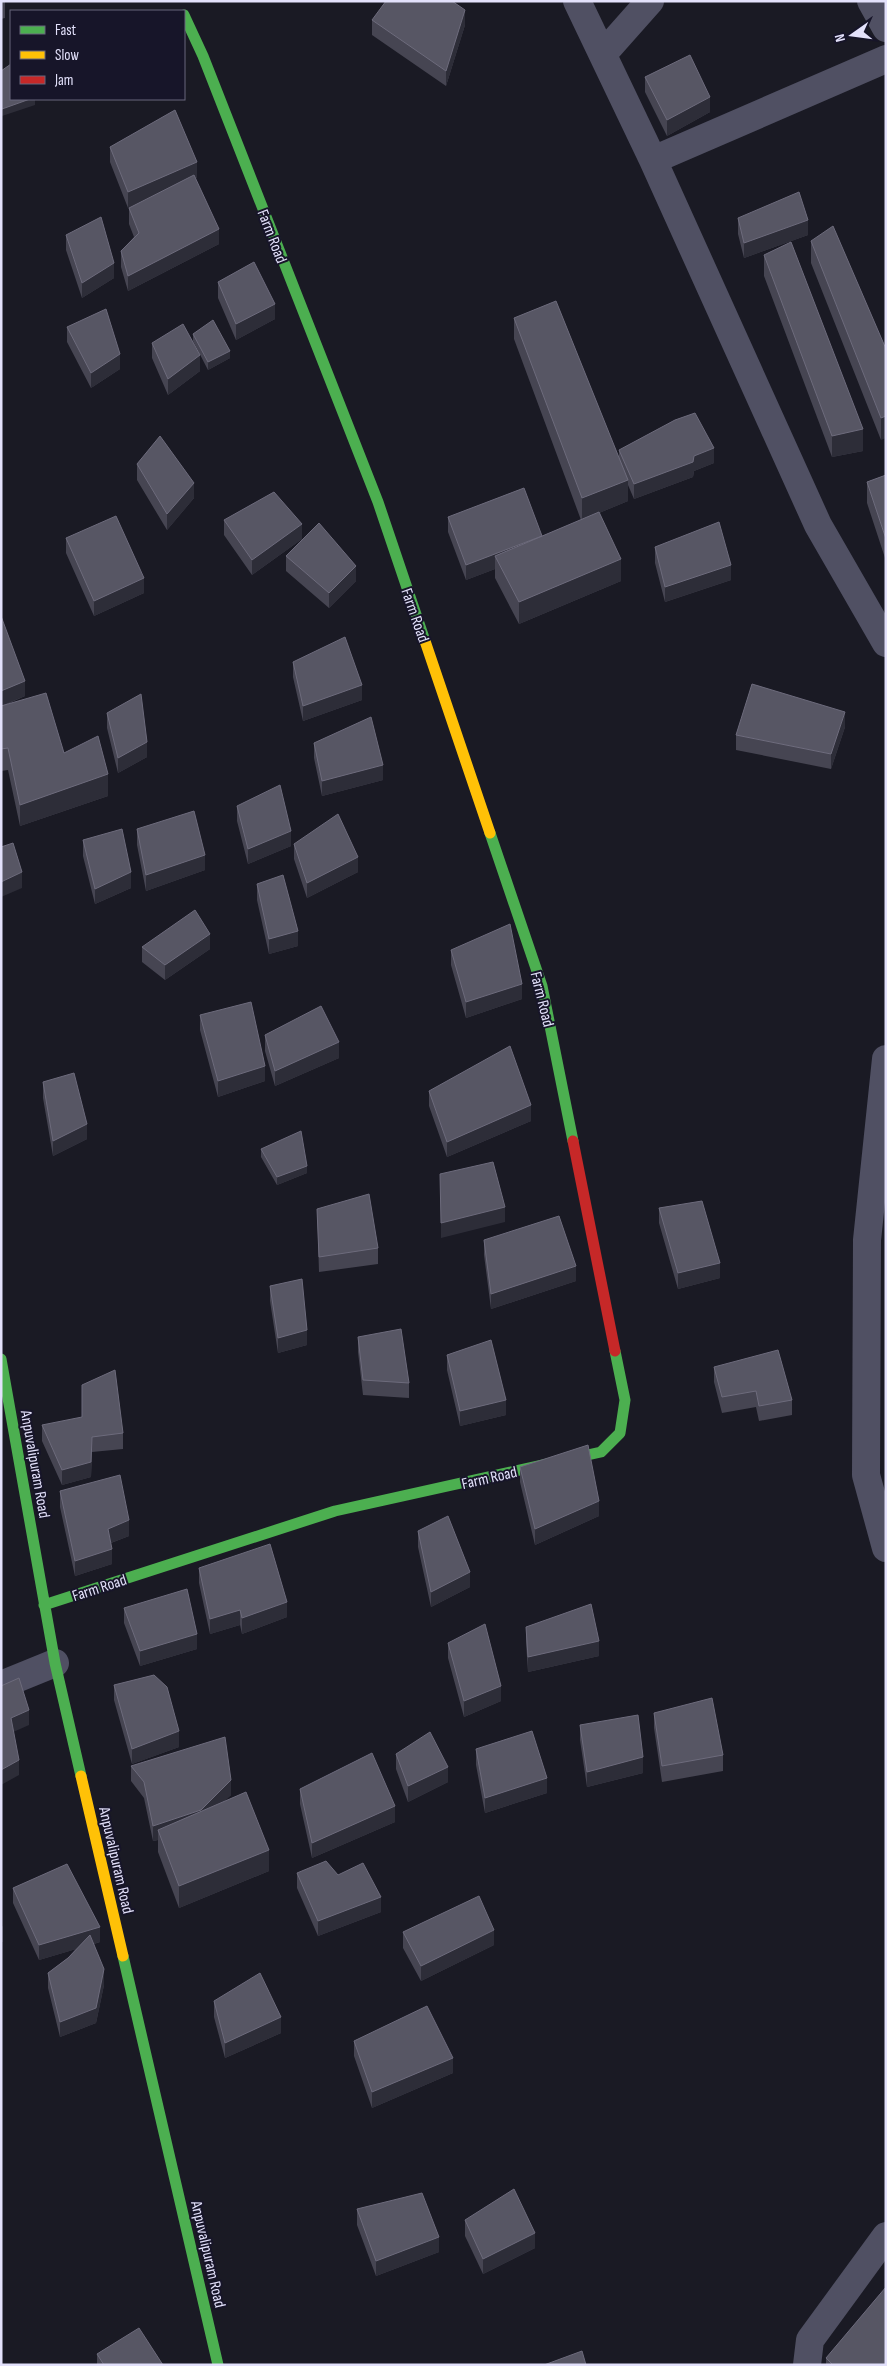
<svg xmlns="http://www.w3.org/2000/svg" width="887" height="2366" font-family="'Sofia Sans Condensed',sans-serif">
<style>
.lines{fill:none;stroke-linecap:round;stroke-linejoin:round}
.street{stroke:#505063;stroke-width:28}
.fast{stroke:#4caf50;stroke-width:11}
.slow{stroke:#ffc107;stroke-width:11}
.jam{stroke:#c62828;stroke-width:11}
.wall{fill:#464552}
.shaded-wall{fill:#2d2d38}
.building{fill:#575664;stroke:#6d6b7c}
.labels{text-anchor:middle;stroke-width:4;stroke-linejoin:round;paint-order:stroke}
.street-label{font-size:16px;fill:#e3e1fb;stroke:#171529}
</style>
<rect width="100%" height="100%" fill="#1a1a24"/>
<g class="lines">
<path class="street" d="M577,1L653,160L818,525L886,643
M871,1L886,28
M603,54L650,1
M653,160L886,59
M886,1059L867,1240L866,1475L886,1548
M1,1685L55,1663
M807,2365L810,2340L886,2236"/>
<path class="fast" d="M184,15L203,56L378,502L425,641
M490,833L542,986L573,1141
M1,1359L55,1663L81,1776
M44,1605L335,1511L601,1452L620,1433L625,1400L615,1351
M123,1956L218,2365"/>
<path class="slow" d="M425,641L490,833
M81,1776L123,1956"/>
<path class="jam" d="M573,1141L615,1351"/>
</g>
<path class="wall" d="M1,1H5V18L1,19Z
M372,20L465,25L446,86L372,35Z
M645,77L710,112L667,136L645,92Z
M110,147L197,178H195L219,244L128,291L121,267V251L134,237L129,224V208L140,202L128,208L110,162Z
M738,218L808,235L744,258L738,234Z
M66,235L114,278L82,298L66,250Z
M811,241L886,349L881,440L811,263Z
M764,255L863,451L832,457L764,276Z
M218,282L275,319L236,340L218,298Z
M514,318L619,459V450L714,463L694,471L693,477L634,499L628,485V501L599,513L621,581L519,624L495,578V569L466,580L448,532V517L542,536L581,520L514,339Z
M67,327L120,369L91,388L67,342Z
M193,334L230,358L208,370L193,341Z
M152,343L200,371L168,395L152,358Z
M137,464L194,498L167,530L137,480Z
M886,475V561L867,503V482Z
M224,520L302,539L252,575L224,535Z
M66,538L144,593L94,616L66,553Z
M655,547L731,580L665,602L655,563Z
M286,556L356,581L329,608L286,571Z
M1,616L25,696L3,706L64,753L108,796L20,826L8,770L1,771Z
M293,662L362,700L303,721L293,677Z
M107,713L147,757L118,773L107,728Z
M845,727L831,769L736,750V735Z
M314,743L383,780L322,796L314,758Z
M237,806L291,846L248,864L237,821Z
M137,829L205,870L146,891L137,845Z
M83,840L131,888L95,904L83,856Z
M294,844L358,872L307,898L294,859Z
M257,884L298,946L269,954L257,900Z
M142,947L210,949L165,980L142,962Z
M451,950L522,999L466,1018L451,965Z
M200,1015L265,1081L218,1097L200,1030Z
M265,1035L339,1058L275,1086L265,1051Z
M43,1082L87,1139L53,1156L43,1098Z
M429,1091L531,1121L447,1157L429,1106Z
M261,1149L307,1173L277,1185L261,1157Z
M659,1208L720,1278L678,1289L659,1223Z
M317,1209L378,1248V1264L319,1272Z
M484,1240L576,1281L491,1309L484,1255Z
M270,1286L307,1345L278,1353L270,1301Z
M358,1337L409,1383V1398L363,1395L358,1352Z
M447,1355L506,1415L460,1426L447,1370Z
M714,1367L792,1400V1415L759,1421L756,1407L722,1413L714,1382Z
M42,1425L123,1433V1449L92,1452L91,1477L62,1485L42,1441Z
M520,1467L599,1516L535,1545L520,1482Z
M60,1491L129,1536L111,1543L112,1564L75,1576L60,1507Z
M418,1531L470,1587L431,1607L418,1547Z
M199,1568L287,1617L242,1634L240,1625L210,1634L199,1583Z
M124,1608L197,1649L140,1666L124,1623Z
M526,1627L599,1656L528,1672L526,1642Z
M448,1643L501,1701L464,1717L448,1658Z
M114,1685L179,1747L132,1764L114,1700Z
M654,1713L723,1755V1771L662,1782L654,1728Z
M580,1725L643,1773L587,1787L580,1740Z
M476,1749L547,1793L485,1813L476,1765Z
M396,1754L448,1782L408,1802L396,1769Z
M131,1766L231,1795L224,1801L269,1871L179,1908L158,1852V1840L153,1841L144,1798L131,1781Z
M300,1789L395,1822L312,1858L300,1804Z
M297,1873L338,1875L381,1912L318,1936L297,1888Z
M13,1888L100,1942L94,1944L104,1985L96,2023L60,2037L48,1988V1973L68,1958L76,1949L39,1960L13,1903Z
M403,1932L494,1945L421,1981L403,1948Z
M214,2001L281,2033L225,2058L214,2017Z
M354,2041L453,2073L372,2108L354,2056Z
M357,2209L439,2252L376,2276L357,2225Z
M465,2220L535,2248L483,2274L465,2236Z
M97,2354L163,2365H97Z
M826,2358L886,2365H826Z"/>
<path class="shaded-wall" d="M465,10V25L446,86V71Z
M710,97V112L667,136V120Z
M30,99H35V105L2,116V109Z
M197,162V178L128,208V192Z
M808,220V235L744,258V243Z
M219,229V244L128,291V276Z
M114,263V278L82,298V283Z
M275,304V319L236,340V324Z
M230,351V358L208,370V362Z
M120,354V369L91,388V373Z
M200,355V371L168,395V379Z
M886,416V438L881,440V418Z
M863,429V451L832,457V436Z
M714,448V463L694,471L693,477L634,499V484L694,456Z
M628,480V501L582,520V498Z
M194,483V498L167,530V514Z
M302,524V539L252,575V560Z
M542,536L495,556V569L466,580V565Z
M621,559V581L519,624V602Z
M731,565V580L665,602V587Z
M356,566V581L329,608V593Z
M144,578V593L94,616V601Z
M25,681V696L1,706V691Z
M362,685V700L303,721V706Z
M845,712V727L831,769V754Z
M147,742V757L118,773V758Z
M383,765V780L322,796V781Z
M108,774V796L20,826V805Z
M291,831V846L248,864V849Z
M205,855V870L146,891V875Z
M358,857V872L307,898V883Z
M22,872V888L1,897V882Z
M131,872V888L95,904V889Z
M298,931V946L269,954V939Z
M210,934V949L165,980V965Z
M522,984V999L466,1018V1002Z
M339,1042V1058L275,1086V1071Z
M265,1066V1081L218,1097V1081Z
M531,1105V1121L447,1157V1142Z
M87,1124V1139L53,1156V1141Z
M307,1166V1173L277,1185V1177Z
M505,1207V1222L441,1238V1223Z
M720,1263V1278L678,1289V1273Z
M576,1266V1281L491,1309V1294Z
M307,1330V1345L278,1353V1338Z
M506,1400V1415L460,1426V1411Z
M92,1437L91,1477L62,1485V1470Z
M599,1501V1516L535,1545V1529Z
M129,1520V1536L108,1544V1529Z
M112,1549V1564L75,1576V1561Z
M470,1572V1587L431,1607V1592Z
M287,1602V1617L242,1634V1618Z
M240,1610V1625L210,1634V1619Z
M197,1634V1649L140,1666V1651Z
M599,1641V1656L528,1672V1657Z
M501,1686V1701L464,1717V1701Z
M29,1710V1725L11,1733V1718Z
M179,1731V1747L132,1764V1749Z
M643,1757V1773L587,1787V1772Z
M19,1760V1775L1,1785V1770Z
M448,1767V1782L408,1802V1786Z
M547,1778V1793L485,1813V1798Z
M231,1780V1795L201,1825L158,1830V1840L153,1841V1826Z
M395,1806V1822L312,1858V1843Z
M269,1850V1871L179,1908V1886Z
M381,1897V1912L318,1936V1921Z
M3,1926V1942H1V1927Z
M100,1927V1942L39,1960V1945Z
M494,1930V1945L421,1981V1966Z
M104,1969V1985L96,2023L60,2037V2022Z
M281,2017V2033L225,2058V2043Z
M453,2058V2073L372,2108V2092Z
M535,2233V2248L483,2274V2259Z
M439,2237V2252L376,2276V2261Z"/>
<path class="building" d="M386,1H452L465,10L446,71L372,20Z
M690,55L710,97L667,120L645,77Z
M11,64V99H30L2,109L1,106V71Z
M175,110L197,162L128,192L110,147Z
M194,175L219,229L128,276L121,251L139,233L129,208Z
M799,192L808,220L744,243L738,218Z
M101,217L114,263L82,283L66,235Z
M833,226L886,349V416L881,418L811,241Z
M791,242L863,429L832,436L764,255Z
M254,262L275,304L236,324L218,282Z
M556,301L628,480L582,498L514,318Z
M106,309L120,354L91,373L67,327Z
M213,320L230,351L208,362L193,334Z
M183,324L200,355L168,379L152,343Z
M695,413L714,448L694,456L693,462L634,484L619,450L675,420Z
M160,436L194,483L167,514L137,464Z
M886,475V539L867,482Z
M524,488L542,536L466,565L448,517Z
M274,492L302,524L252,560L224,520Z
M599,512L621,559L519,602L495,556Z
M116,516L144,578L94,601L66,538Z
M719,522L731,565L665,587L655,547Z
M319,523L356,566L329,593L286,556Z
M1,616L25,681L1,691Z
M345,637L362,685L303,706L293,662Z
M752,684L845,712L831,754L736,735Z
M46,693L64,753L98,736L108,774L20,805L8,748L1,749V706Z
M141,694L147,742L118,758L107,713Z
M371,717L383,765L322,781L314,743Z
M280,785L291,831L248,849L237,806Z
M194,811L205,855L146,875L137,829Z
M338,814L358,857L307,883L294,844Z
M122,829L131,872L95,889L83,840Z
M13,843L22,872L1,882V847Z
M283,875L298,931L269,939L257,884Z
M195,910L210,934L165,965L142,947Z
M510,924L522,984L466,1002L451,950Z
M251,1002L265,1066L218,1081L200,1015Z
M321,1006L339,1042L275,1071L265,1035Z
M510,1046L531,1105L447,1142L429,1091Z
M74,1073L87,1124L53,1141L43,1082Z
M301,1131L307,1166L277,1177L261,1149Z
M493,1162L505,1207L441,1223L440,1174Z
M369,1194L378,1248L319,1257L317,1209Z
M702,1201L720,1263L678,1273L659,1208Z
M559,1216L576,1266L491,1294L484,1240Z
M302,1279L307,1330L278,1338L270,1286Z
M401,1329L409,1383L363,1380L358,1337Z
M491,1340L506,1400L460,1411L447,1355Z
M778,1350L792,1400L759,1406L756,1391L722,1397L714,1367Z
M115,1370L123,1433L92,1437L91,1462L62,1470L42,1425L82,1417V1385Z
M588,1445L599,1501L535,1529L520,1467Z
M120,1475L129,1520L108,1529L112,1549L75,1561L60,1491Z
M448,1516L470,1572L431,1592L418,1531Z
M270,1544L287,1602L242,1618L240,1610L210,1619L199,1568Z
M187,1589L197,1634L140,1651L124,1608Z
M591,1604L599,1641L528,1657L526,1627Z
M485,1624L501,1686L464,1701L448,1643Z
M154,1675L167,1687L179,1731L132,1749L114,1685Z
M19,1678L29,1710L11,1718L19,1760L1,1770V1686Z
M712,1698L723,1755L662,1766L654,1713Z
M638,1715L643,1757L587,1772L580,1725Z
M532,1731L547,1778L485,1798L476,1749Z
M430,1732L448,1767L408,1786L396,1754Z
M225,1737L231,1780L201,1810L153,1826L144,1782L131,1766Z
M372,1753L395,1806L312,1843L300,1789Z
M246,1792L269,1850L179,1886L158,1830Z
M326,1861L338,1875L363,1863L381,1897L318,1921L297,1873Z
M67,1864L100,1927L39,1945L13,1888Z
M479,1896L494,1930L421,1966L403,1932Z
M90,1935L104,1969L96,2008L60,2022L48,1973L68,1958Z
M260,1973L281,2017L225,2043L214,2001Z
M427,2006L453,2058L372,2092L354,2041Z
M514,2189L535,2233L483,2259L465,2220Z
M422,2193L439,2237L376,2261L357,2209Z
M886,2287V2365H833L826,2358Z
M139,2328L163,2365H104L97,2354Z
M582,2351L586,2365H544Z"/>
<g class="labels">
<g class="street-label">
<text transform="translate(273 236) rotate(69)" y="6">Farm Road</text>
<text transform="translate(416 615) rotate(71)" y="6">Farm Road</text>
<text transform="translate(543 999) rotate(76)" y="6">Farm Road</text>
<text transform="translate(36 1464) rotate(80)" y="6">Anpuvalipuram Road</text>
<text transform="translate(489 1477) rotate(-13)" y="6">Farm Road</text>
<text transform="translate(99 1587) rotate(-18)" y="6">Farm Road</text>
<text transform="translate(117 1860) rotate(77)" y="6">Anpuvalipuram Road</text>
<text transform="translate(209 2254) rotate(77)" y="6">Anpuvalipuram Road</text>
</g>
</g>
<rect width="887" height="2366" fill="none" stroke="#e3e1fb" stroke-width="5"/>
<rect x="10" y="10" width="175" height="90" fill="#171529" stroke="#69677d"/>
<rect x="20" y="26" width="25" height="8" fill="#4caf50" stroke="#69677d"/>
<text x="55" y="35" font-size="15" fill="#e3e1fb">Fast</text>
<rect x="20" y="51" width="25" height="8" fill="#ffc107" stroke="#69677d"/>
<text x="55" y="60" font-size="15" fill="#e3e1fb">Slow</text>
<rect x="20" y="76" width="25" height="8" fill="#c62828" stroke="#69677d"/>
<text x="55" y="85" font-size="15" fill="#e3e1fb">Jam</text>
<g transform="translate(852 35) rotate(256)" stroke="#171529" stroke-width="4" paint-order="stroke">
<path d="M0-4L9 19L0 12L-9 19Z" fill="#e3e1fb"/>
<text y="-8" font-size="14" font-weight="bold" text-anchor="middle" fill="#e3e1fb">N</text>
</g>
</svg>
